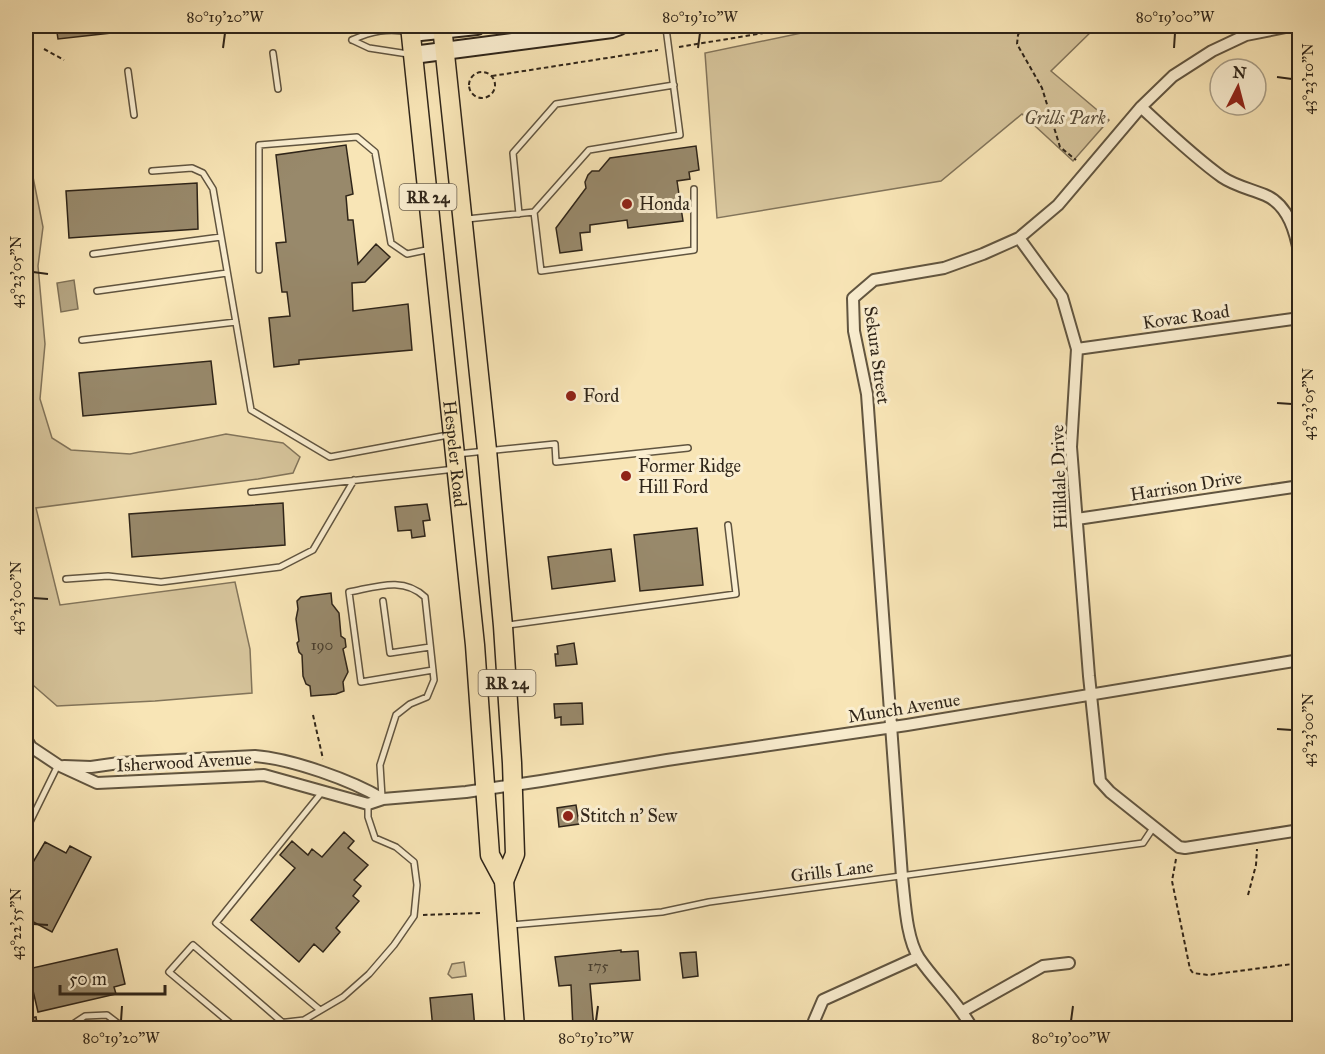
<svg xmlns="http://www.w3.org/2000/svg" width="1325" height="1054" font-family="'IM FELL Great Primer',serif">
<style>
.green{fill:#d6c49b;stroke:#82745a;stroke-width:1.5}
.water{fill:#b4a481;stroke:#7f7157;stroke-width:1.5}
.building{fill:#98896b;stroke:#2f2519;stroke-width:1.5}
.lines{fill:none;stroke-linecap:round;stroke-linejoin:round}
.service-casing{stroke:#615540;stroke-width:8}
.minor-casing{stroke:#615540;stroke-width:14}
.secondary-casing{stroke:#2f2519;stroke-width:20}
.primary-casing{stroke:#2f2519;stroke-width:21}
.path{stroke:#2f2519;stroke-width:2;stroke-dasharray:4.5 3;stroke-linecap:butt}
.service{stroke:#faeed0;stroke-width:5}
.minor{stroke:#faeed0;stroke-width:10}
.secondary{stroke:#faeed0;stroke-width:16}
.primary{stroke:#f8e5b6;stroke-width:18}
.ticks{fill:none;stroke:#2f2519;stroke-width:2}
.poi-dot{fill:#8f2418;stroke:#faeed0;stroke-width:2}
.labels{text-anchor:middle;stroke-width:6;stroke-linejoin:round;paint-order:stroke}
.number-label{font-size:15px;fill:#493e2e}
.shield{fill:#faeed0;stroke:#6c6150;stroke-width:1.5}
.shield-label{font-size:16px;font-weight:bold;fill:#2f2519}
.park-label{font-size:18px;font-style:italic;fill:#594d3a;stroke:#faeed0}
.poi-label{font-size:18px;fill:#2f2519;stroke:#faeed0;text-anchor:start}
.street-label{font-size:18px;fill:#2f2519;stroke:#faeed0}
.neatline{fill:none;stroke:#2f2519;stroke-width:2}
.ticks-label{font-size:15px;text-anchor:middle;fill:#2f2519}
</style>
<rect width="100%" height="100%" fill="#f8e5b6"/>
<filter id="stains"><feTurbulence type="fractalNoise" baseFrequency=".00333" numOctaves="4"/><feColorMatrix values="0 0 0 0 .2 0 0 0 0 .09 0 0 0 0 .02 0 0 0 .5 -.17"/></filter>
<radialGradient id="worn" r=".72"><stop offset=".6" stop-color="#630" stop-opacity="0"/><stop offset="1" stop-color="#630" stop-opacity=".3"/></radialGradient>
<path class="green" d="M835,26H1097L1051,71L1109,120L1073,161L1022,114L941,181L717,218L705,53Z
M26,142L43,227L38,266L45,344L40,399L52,438L71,450L130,454L226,434L283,443L300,457L293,473L258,479L36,508L60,605L235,582L250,649L252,693L155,701L57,706L26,679Z
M464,962L466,976L452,978L448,974L452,964Z"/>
<path class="water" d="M74,280L78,309L61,312L57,283Z"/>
<path class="building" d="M56,26H111V33L58,39Z
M346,145L353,194L346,196L348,220H353L358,264L376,244L390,257L365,282L352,283L353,311L408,304L412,350L299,360V364L274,367L269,318L290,316L287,292H282L276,243L286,242L276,155Z
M696,146L699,170L689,172L690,179L677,181L683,221L628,228L627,220L590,225V232L580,233L582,250L560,253L556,228L586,188L585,182L588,175L592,171H599L610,158Z
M197,183L198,229L69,238L66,191Z
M211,361L216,404L83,416L79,373Z
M283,503L285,545L132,557L129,514Z
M427,504L430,520L423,521L425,536L412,538L411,530L398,531L395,507Z
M697,528L703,585L640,591L634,535Z
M611,549L615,581L552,589L548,557Z
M331,593L332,604L339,613L341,636L345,639L346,647L343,649L348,672L343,682L344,691L336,694L311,696L310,686L306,684L303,676L302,655L299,652L297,643L299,641L296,619L298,609L297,601L301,597Z
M574,643L577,664L556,666L555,654H558L557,646Z
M582,703L583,724L561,725V717L555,718L554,704Z
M576,805L579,824L559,827L557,808Z
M344,832L354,841L348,848L368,865L354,880L361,886L353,896L359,901L336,928L340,932L323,952L314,944L299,962L251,920L295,868L280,855L292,841L308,855L312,849L322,857Z
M45,842L66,853L70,846L91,857L52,932L26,918V874Z
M117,949L125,984L114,987L116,994L38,1012L28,969Z
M621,950V952L638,951L640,980L590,984L594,1029H573L571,985L559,986L555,957Z
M696,952L698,976L683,978L680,953Z
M472,994L475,1029H433L430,998Z
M36,1017L38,1029H26V1019Z"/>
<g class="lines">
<g class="service-casing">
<path id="service" d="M666,28L680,135L589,150L534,212L541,271L694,250V189
M352,40L369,48L408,54
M352,40C372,31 388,28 409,32
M273,53L278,89
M128,71L134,115
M152,171L192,168L203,173L213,189L251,410L330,457L448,435
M519,214L513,153L556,104L674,85
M467,219L534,212
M93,254L221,237
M259,270V145L357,137L375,152L391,243L407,254L431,249
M97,291L227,273
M82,340L236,322
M457,454L555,444L556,462L688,448
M251,492L455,469
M66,579L108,576L161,582L280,567L313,550L354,480
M383,601L390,653L430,647
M508,625L736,594L728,525
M382,797L380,765L396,715L410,704L427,697L434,680L425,597C403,576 376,587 349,592L361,682L433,670
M26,830L58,765
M511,925L662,912L709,902L1143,843L1153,828
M320,1010L216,923L322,792
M282,1022L193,945L169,972L236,1028L304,1020L343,997L369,974L394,945L414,916L417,885L414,862L396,847L375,838L368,817V805
M69,1028L70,1026L85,1016L107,1015L124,1028"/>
</g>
<g class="minor-casing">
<path id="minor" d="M1141,107C1167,131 1194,157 1222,177C1235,186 1251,189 1265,195C1289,205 1296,234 1300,257
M1019,238L1062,297L1077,349L1071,447L1089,676L1100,781L1110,792L1179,847L1185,848L1300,830
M1077,349L1300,318
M1077,519L1300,486
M26,739L31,747L58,765L97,783L264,775L368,804L383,799L466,792L541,781L667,760L907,725L1300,660
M64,766L91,767L119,763L255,756C292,759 351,780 383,799
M963,1011L1043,966L1069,963
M815,1028L814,1021L823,1000L918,957
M972,1028C958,1002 936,983 919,958C906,938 905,901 902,877L867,394L854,331L853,298L874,280L944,268L983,254L1019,238L1058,205L1141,107L1173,76L1212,51L1246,35L1291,26"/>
</g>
<g class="secondary-casing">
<path id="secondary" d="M411,33L477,26
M413,55L612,29L620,26"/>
</g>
<g class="primary-casing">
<g id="primary">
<path id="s1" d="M410,26L475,645L490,855L504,881L515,1028"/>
<path d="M442,26L487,450L503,626L512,763L515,854L504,881"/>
</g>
</g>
<path class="path" d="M1023,26L1018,35L1017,44L1042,88L1060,147L1076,160
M679,47L806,26
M44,49L64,60
M469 85a13 13 0 1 1 26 0a13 13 0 1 1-26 0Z
M492,76L658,50
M313,715L323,759
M1176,859L1172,881L1190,969L1193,973L1208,975L1300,963
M1248,895L1256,865L1257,849
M423,915L483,913"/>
<use href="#service" class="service"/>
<use href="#minor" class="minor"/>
<use href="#secondary" class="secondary"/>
<use href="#primary" class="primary"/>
</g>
<path class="ticks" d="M223,48L225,33M698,48L700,33M1174,48L1175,33M1277,77L1292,79M33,272L48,274M1277,403L1292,404M33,598L48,599M1277,729L1292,730M33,924L48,925M121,1021L122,1006M596,1021L598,1006M1071,1021L1073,1006"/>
<g class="poi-dot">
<circle cx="627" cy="204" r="6"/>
<circle cx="571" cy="396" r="6"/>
<circle cx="626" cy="476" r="6"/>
<circle cx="568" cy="816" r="6"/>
</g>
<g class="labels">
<g class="number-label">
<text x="322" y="650">190</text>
<text x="598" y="971">175</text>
</g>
<g class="shield">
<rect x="399.5" y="184" width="57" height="26" rx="4.5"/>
<rect x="478.5" y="670" width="57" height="26" rx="4.5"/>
</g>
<g class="shield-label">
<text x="428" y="203">RR 24</text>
<text x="507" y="689">RR 24</text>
</g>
<g class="park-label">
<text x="1065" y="124">Grills Park</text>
</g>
<g class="poi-label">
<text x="639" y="210">Honda</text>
<text x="583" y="402">Ford</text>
<text x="638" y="472">Former Ridge<tspan x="638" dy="21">Hill Ford</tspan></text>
<text x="580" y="822">Stitch n’ Sew</text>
</g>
<g class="street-label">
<text transform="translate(1186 317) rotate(-8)" y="6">Kovac Road</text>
<text transform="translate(877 355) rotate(82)" y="6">Sekura Street</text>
<text dy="6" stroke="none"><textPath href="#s1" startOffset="430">Hespeler Road</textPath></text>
<text transform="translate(1059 477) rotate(-92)" y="6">Hilldale Drive</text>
<text transform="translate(1186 486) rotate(-9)" y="6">Harrison Drive</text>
<text transform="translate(904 708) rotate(-9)" y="6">Munch Avenue</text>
<text transform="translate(184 762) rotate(-3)" y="6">Isherwood Avenue</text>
<text transform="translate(832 871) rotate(-7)" y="6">Grills Lane</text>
</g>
</g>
<rect width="1325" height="1054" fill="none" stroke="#f8e5b6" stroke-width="66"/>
<g transform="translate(1238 87) rotate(6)"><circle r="28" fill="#faeed0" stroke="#a99e87" stroke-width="1.5"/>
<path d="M0-4.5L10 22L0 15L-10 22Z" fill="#8f2418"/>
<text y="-9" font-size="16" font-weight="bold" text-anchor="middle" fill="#2f2519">N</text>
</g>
<path d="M60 985v9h105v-9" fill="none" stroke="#2f2519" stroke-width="3"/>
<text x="69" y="985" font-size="18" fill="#2f2519" stroke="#faeed0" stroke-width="4.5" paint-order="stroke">50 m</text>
<rect x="33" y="33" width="1259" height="988" class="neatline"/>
<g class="ticks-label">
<text x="225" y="22">80°19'20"W</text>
<text x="700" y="22">80°19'10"W</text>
<text x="1175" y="22">80°19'00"W</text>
<text transform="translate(1308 79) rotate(-90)" y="5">43°23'10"N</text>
<text transform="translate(16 272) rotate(-90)" y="5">43°23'05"N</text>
<text transform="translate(1308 404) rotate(-90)" y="5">43°23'05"N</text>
<text transform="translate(16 598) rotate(-90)" y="5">43°23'00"N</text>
<text transform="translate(1308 730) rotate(-90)" y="5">43°23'00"N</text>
<text transform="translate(16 924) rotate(-90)" y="5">43°22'55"N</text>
<text x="121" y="1043">80°19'20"W</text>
<text x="596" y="1043">80°19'10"W</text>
<text x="1071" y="1043">80°19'00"W</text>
</g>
<rect width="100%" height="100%" filter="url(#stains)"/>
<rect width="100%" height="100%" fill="url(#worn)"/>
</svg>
